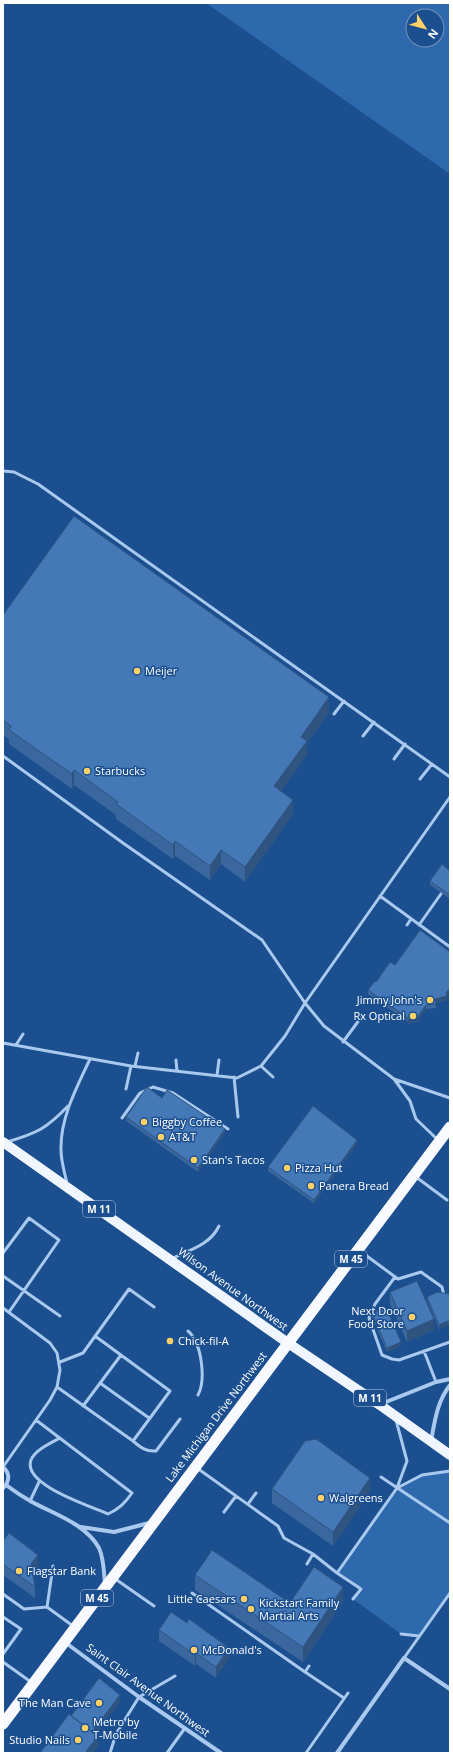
<svg xmlns="http://www.w3.org/2000/svg" width="453" height="1756" font-family="'Open Sans',sans-serif">
<style>
.green{fill:#2e69ad;fill-rule:evenodd}
.lines{fill:none;stroke-linecap:round;stroke-linejoin:round}
.service{stroke:#a9c9ee;stroke-width:3}
.minor{stroke:#a9c9ee;stroke-width:4}
.primary{stroke:#f0f6ff;stroke-width:10}
.trunk{stroke:#f8faff;stroke-width:11}
.wall{fill:#3a679d}
.shaded-wall{fill:#305480}
.building{fill:#4478b7;stroke:#305480}
.poi-dot{fill:#ffd166;stroke:#1b4f8f;stroke-width:1.5}
.labels{text-anchor:middle;stroke-width:3;stroke-linejoin:round;paint-order:stroke}
.shield{fill:#1b4f8f;stroke:#bbcadd;stroke-width:1}
.shield-label{font-size:10px;font-weight:bold;fill:#fff}
.poi-label{font-size:11px;fill:#fff;stroke:#1b4f8f;text-anchor:start}
.street-label{font-size:11px;fill:#fff;stroke:#1b4f8f}
</style>
<rect width="100%" height="100%" fill="#1b4f8f"/>
<path class="green" d="M206,3H450V174ZM413,16H437V40H413Z
M450,1471V1593L419,1636L401,1634L353,1599L360,1589L337,1573L397,1488L422,1475Z"/>
<g class="lines">
<path class="service" d="M3,471L14,472L38,484L450,777
M334,714L344,701
M363,736L374,722
M3,756L123,843L262,940L305,1003L285,1036L261,1066L237,1078L131,1066L3,1043
M394,759L405,744
M420,779L432,764
M450,797L305,1003L324,1026L394,1079L450,1098
M380,896L450,947
M407,925L411,919
M419,925L443,891
M343,1042L362,1016
M16,1045L23,1034
M176,1060L177,1071
M135,1066L138,1053
M261,1066L273,1077
M217,1075L219,1060
M234,1077L238,1117
M394,1079L410,1101L416,1119L438,1140
M126,1089L131,1066
M122,1118L140,1093L153,1087L173,1093L228,1129
M7,1142C37,1133 46,1129 68,1106
M416,1177L447,1200
M67,1184C65,1173 61,1162 61,1150C60,1118 77,1087 90,1059
M360,1251L398,1279L421,1272L442,1287L444,1296
M3,1253L29,1218L59,1240L9,1312
M171,1259C190,1250 210,1245 219,1226
M3,1276L60,1316
M395,1277L375,1304L369,1318L382,1355L392,1359L399,1360L450,1342
M3,1308L50,1343L57,1353L60,1370L57,1387L50,1400L3,1467
M188,1331C202,1343 206,1380 198,1395
M424,1351L436,1382
M60,1362L83,1353L129,1289L154,1307
M100,1383L149,1418
M57,1387L133,1441L170,1391L95,1336
M83,1406L121,1355
M36,1420L132,1493C125,1503 119,1509 108,1514C91,1506 22,1485 31,1460C35,1450 51,1443 60,1438
M396,1420L407,1461L397,1488L422,1475L450,1471
M133,1441C140,1447 146,1452 156,1451L180,1419
M197,1468L278,1526L284,1538L313,1554L337,1573L397,1488
M381,1477L450,1523
M30,1501L39,1482
M248,1504L256,1493
M224,1512L236,1496
M307,1564L313,1554
M53,1566L47,1607L73,1626
M337,1573L361,1589L353,1599
M114,1578L154,1606
M192,1593L305,1672L309,1666
M3,1594L24,1609L47,1607
M3,1617L21,1629L3,1654
M401,1634L419,1636
M404,1658L450,1593
M3,1662L31,1682
M305,1672L344,1698
M110,1753L116,1734L139,1697L175,1676
M167,1753L185,1728
M306,1753L348,1693"/>
<path class="minor" d="M381,1404L436,1382L450,1379
M431,1441C435,1420 437,1402 450,1385
M3,1467C10,1473 10,1481 3,1488
M6,1485C14,1491 23,1497 32,1502C54,1514 86,1524 99,1548C104,1559 104,1573 105,1585
M81,1527L114,1532L149,1523
M66,1643L139,1697L221,1753
M337,1753L404,1658L450,1689"/>
<path class="primary" d="M3,1142L288,1343L380,1405L450,1455"/>
<path class="trunk" d="M3,1724L450,1127"/>
</g>
<path class="wall" d="M3,615L329,712L307,743V755L281,791L293,814L245,882L221,864L210,880L175,856L173,859L116,819V815L74,785L72,789L9,744V739L3,735Z
M450,871V899L430,885V881Z
M450,952V992L447,996V1000L436,1003V1008L426,1009L419,1019V1021L408,1024V1022L368,994V990L395,965Z
M126,1117L225,1133L198,1172L126,1121Z
M357,1144L314,1203L268,1171V1167Z
M390,1292L434,1330L407,1342L390,1304Z
M450,1294V1325H448L439,1329L427,1300V1297Z
M372,1313L401,1346L387,1352L372,1317Z
M272,1489L370,1492L333,1546L272,1503Z
M3,1541L38,1567L33,1574L35,1587V1598L3,1575Z
M195,1575L290,1603L343,1601L303,1662L195,1590Z
M159,1630L229,1659L216,1678L196,1664L195,1666L159,1641Z"/>
<path class="shaded-wall" d="M329,697V712L307,743V755L274,801V786L301,737Z
M74,770V785L72,789V774Z
M293,800V814L245,882V867Z
M175,841V856L173,859V845Z
M221,850V864L210,880V866Z
M450,988V992L447,997V1000L435,1003V999L446,993Z
M426,1005V1009L419,1019V1021L408,1024V1020L419,1015Z
M225,1129V1133L198,1172V1168Z
M357,1140V1144L314,1203V1200Z
M434,1319V1330L407,1342V1331Z
M448,1321V1325L439,1329V1325Z
M401,1342V1346L387,1352V1348Z
M370,1478V1492L333,1546V1532Z
M38,1555V1567L31,1576V1564Z
M343,1587V1601L303,1662V1647Z
M229,1648V1659L216,1678V1667Z
M196,1653V1664L195,1666V1655Z
M120,1695V1702L90,1742V1734Z
M98,1736V1747L93,1753H85Z"/>
<path class="building" d="M74,516L329,697L301,737L307,741L274,786L293,800L245,867L221,850L210,866L175,841L173,845L116,804L118,802L74,770L72,774L9,730L11,726L3,720V615Z
M442,864L450,871V895L430,881Z
M420,930L450,952V988L446,993L447,996L435,999L436,1004L426,1005L419,1015V1017L408,1020V1018L368,990L375,981L376,982L390,962L395,965Z
M147,1087L162,1098L167,1090L225,1129L198,1168L126,1117Z
M313,1106L357,1140L314,1200L268,1167Z
M417,1281L434,1319L407,1331L390,1292Z
M437,1292L450,1294V1321H448L439,1325L427,1297Z
M386,1307L401,1342L387,1348L372,1313Z
M316,1439L370,1478L333,1532L272,1489L305,1441Z
M9,1533L38,1555L31,1564L35,1587L3,1564V1541Z
M212,1550L290,1603L314,1567L343,1587L303,1647L195,1575Z
M171,1612L187,1623L189,1619L229,1648L216,1667L196,1653L195,1655L159,1630Z
M99,1678L120,1695L92,1732L71,1716Z
M69,1714L98,1736L85,1753H40Z"/>
<g class="poi-dot">
<circle cx="137" cy="671" r="4"/>
<circle cx="87" cy="771" r="4"/>
<circle cx="430" cy="1000" r="4"/>
<circle cx="413" cy="1016" r="4"/>
<circle cx="144" cy="1122" r="4"/>
<circle cx="161" cy="1137" r="4"/>
<circle cx="194" cy="1160" r="4"/>
<circle cx="287" cy="1168" r="4"/>
<circle cx="311" cy="1186" r="4"/>
<circle cx="412" cy="1317" r="4"/>
<circle cx="170" cy="1341" r="4"/>
<circle cx="321" cy="1498" r="4"/>
<circle cx="19" cy="1571" r="4"/>
<circle cx="244" cy="1599" r="4"/>
<circle cx="251" cy="1609" r="4"/>
<circle cx="194" cy="1650" r="4"/>
<circle cx="99" cy="1703" r="4"/>
<circle cx="85" cy="1728" r="4"/>
<circle cx="78" cy="1740" r="4"/>
</g>
<g class="labels">
<g class="shield">
<rect x="83" y="1201" width="32" height="16" rx="3"/>
<rect x="335" y="1251" width="32" height="16" rx="3"/>
<rect x="354" y="1390" width="32" height="16" rx="3"/>
<rect x="81" y="1590" width="32" height="16" rx="3"/>
</g>
<g class="shield-label">
<text x="99" y="1213">M 11</text>
<text x="351" y="1263">M 45</text>
<text x="370" y="1402">M 11</text>
<text x="97" y="1602">M 45</text>
</g>
<g class="poi-label">
<text x="145" y="675">Meijer</text>
<text x="95" y="775">Starbucks</text>
<text x="422" y="1004" text-anchor="end">Jimmy John's</text>
<text x="405" y="1020" text-anchor="end">Rx Optical</text>
<text x="152" y="1126">Biggby Coffee</text>
<text x="169" y="1141">AT&amp;T</text>
<text x="202" y="1164">Stan's Tacos</text>
<text x="295" y="1172">Pizza Hut</text>
<text x="319" y="1190">Panera Bread</text>
<text x="404" y="1315" text-anchor="end">Next Door<tspan x="404" dy="13">Food Store</tspan></text>
<text x="178" y="1345">Chick-fil-A</text>
<text x="329" y="1502">Walgreens</text>
<text x="27" y="1575">Flagstar Bank</text>
<text x="236" y="1603" text-anchor="end">Little Caesars</text>
<text x="259" y="1607">Kickstart Family<tspan x="259" dy="13">Martial Arts</tspan></text>
<text x="202" y="1654">McDonald's</text>
<text x="91" y="1707" text-anchor="end">The Man Cave</text>
<text x="93" y="1726">Metro by<tspan x="93" dy="13">T-Mobile</tspan></text>
<text x="70" y="1744" text-anchor="end">Studio Nails</text>
</g>
<g class="street-label">
<text transform="translate(233 1289) rotate(36)" y="4">Wilson Avenue Northwest</text>
<text transform="translate(216 1417) rotate(-53)" y="4">Lake Michigan Drive Northwest</text>
<text transform="translate(148 1690) rotate(36)" y="4">Saint Clair Avenue Northwest</text>
</g>
</g>
<rect width="453" height="1756" fill="none" stroke="#ffffff" stroke-width="8"/>
<g transform="translate(425 28) rotate(126)"><circle r="19" fill="#1b4f8f" stroke="#7695bc"/>
<path d="M0-3L7 15L0 10L-7 15Z" fill="#ffd166"/>
<text y="-6" font-size="11" font-weight="bold" text-anchor="middle" fill="#ffffff">N</text>
</g>
</svg>
